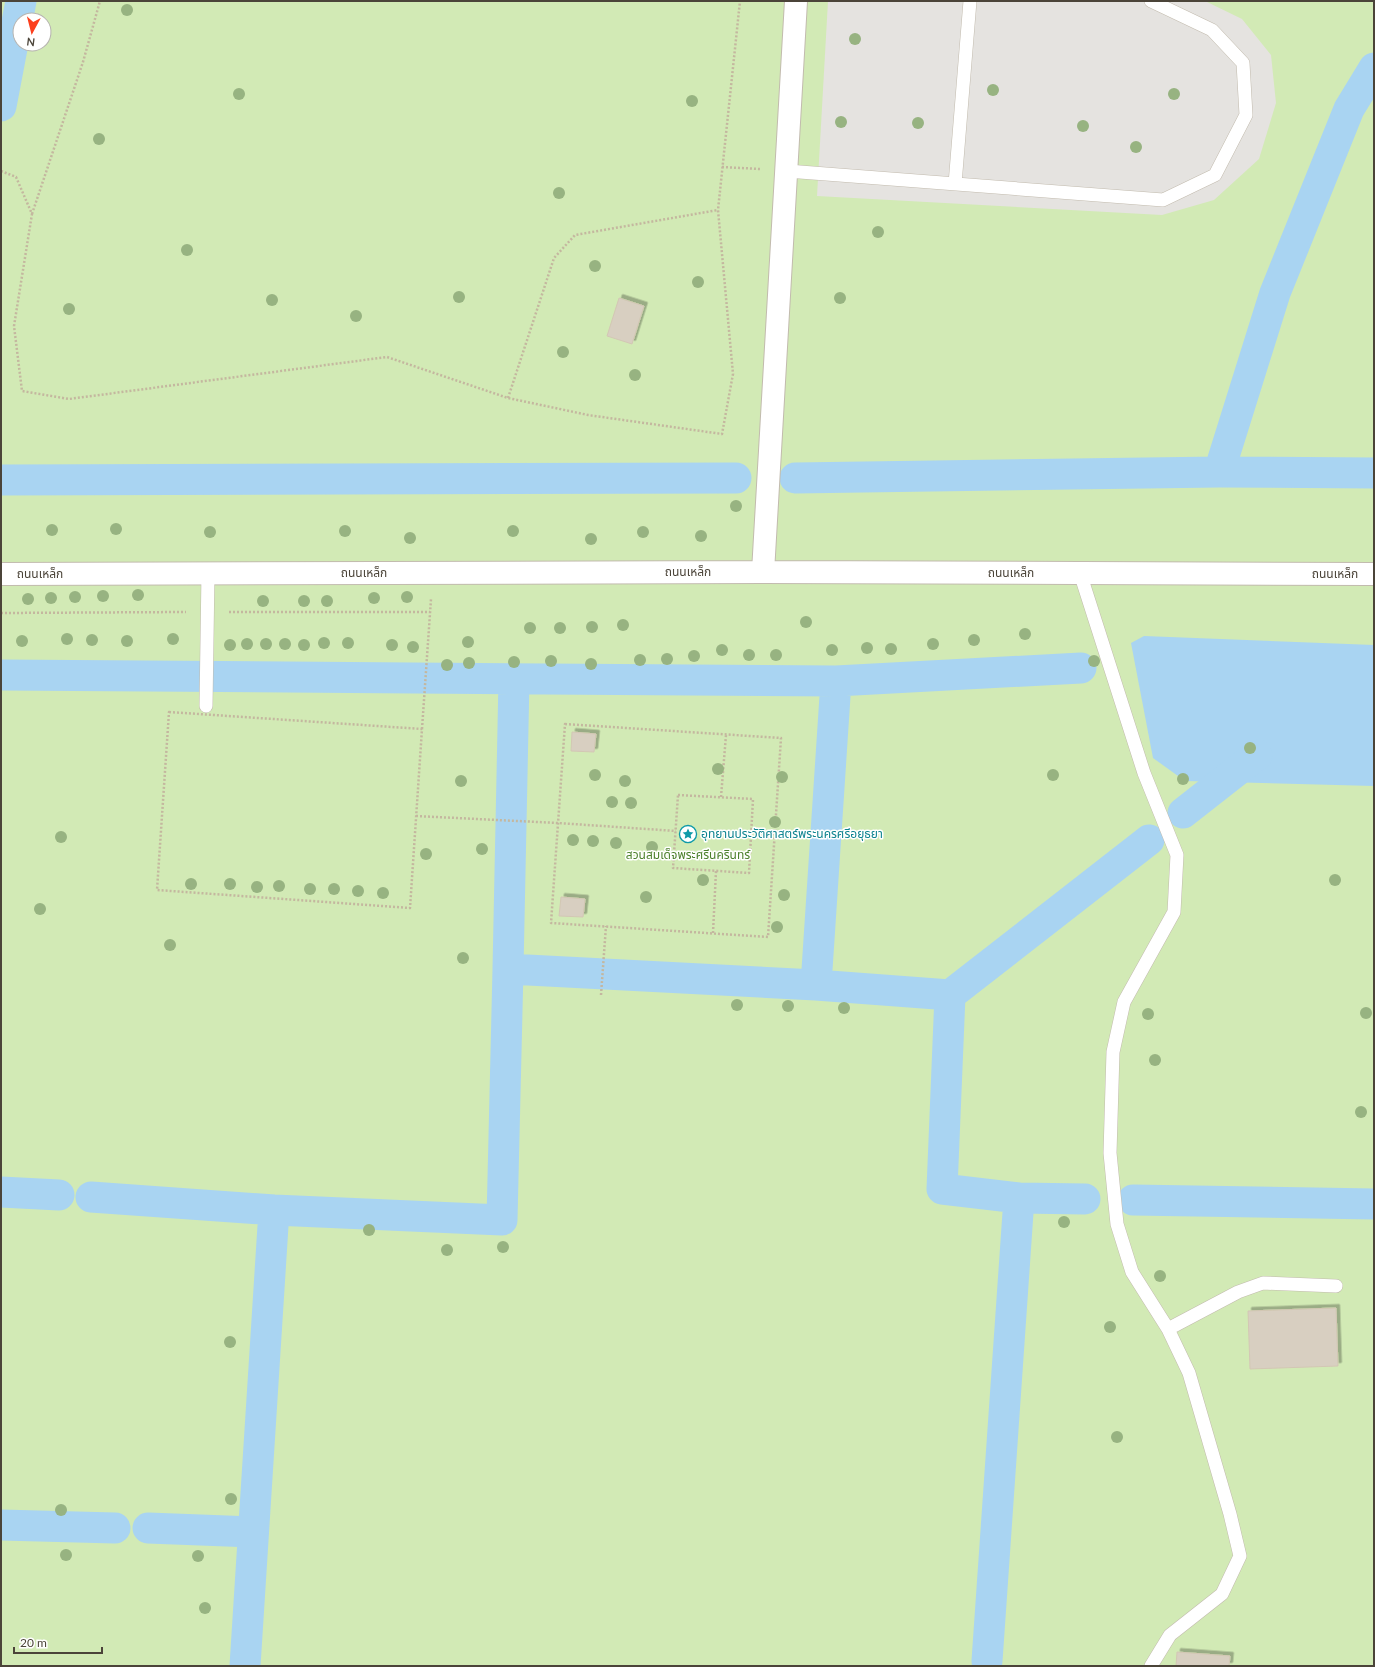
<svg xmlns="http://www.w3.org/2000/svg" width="1375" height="1667" font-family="Lato,'Noto Sans Thai',sans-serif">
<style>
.green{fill:#d2eab5;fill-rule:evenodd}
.parking{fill:#e5e3e0}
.water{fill:#a9d4f2}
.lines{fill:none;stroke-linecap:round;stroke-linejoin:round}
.canal{stroke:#a9d4f2;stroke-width:31}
.building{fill:#d8cfc1;stroke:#d3c7b4;filter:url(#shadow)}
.service-casing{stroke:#c2bbae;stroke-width:14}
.minor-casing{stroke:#c2bbae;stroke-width:24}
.path{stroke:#c4b79f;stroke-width:2.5;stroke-dasharray:2 2;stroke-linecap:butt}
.service{stroke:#fff;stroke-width:13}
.minor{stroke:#fff;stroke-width:22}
.tree{fill:#97b381}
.labels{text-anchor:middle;stroke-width:3;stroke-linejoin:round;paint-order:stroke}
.street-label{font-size:12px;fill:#4b4439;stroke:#fff}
.culture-label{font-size:12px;fill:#0d838f;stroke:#fff;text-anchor:start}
.park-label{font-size:12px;fill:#4a7f2a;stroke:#fff}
</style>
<defs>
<filter id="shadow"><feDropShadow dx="3.5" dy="-3.5" stdDeviation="0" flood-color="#0004"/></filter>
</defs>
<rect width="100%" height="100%" fill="#f6f3ec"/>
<path class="green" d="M1,1H1374V1666H1ZM20,20H44V44H20Z"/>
<path class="parking" d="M828,1H1205L1242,19L1271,55L1276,103L1259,159L1214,200L1162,215L817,196Z"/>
<path class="water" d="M1144,636L1374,645V786L1185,781L1153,758L1131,643Z"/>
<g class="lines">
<path class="canal" d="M1,106L21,1
M1219,472L1275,293L1349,109L1374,68
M795,478L1219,472L1374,473
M1,480L736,478
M1,675L836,681L1081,668
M1183,813L1257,755
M508,969L514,679
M816,985L836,681
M950,995L1149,840
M1,1192L59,1195
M91,1197L274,1210L502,1220L508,969L816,985L950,995L942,1189L1019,1198L1085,1199
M1133,1200L1374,1204
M1,1525L115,1528
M148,1528L253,1532
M987,1661L1019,1198
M245,1666L274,1210"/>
</g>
<path class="building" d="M619,298L644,306L632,344L607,336Z
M572,732L596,734L594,752L571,751Z
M561,897L585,899L583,917L559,916Z
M1336,1308L1338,1366L1250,1369L1248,1311Z
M1177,1652L1230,1656L1229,1666H1176Z"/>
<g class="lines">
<g class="service-casing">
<path id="service" d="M787,171L1163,200L1215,175L1246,115L1243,63L1212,30L1151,1
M955,184L970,1
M1080,573L1144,773L1177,855L1174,912L1124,1002L1113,1052L1110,1153L1117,1224L1132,1272L1168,1329L1189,1373L1230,1514L1240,1556L1222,1594L1170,1635L1151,1666
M206,706L208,573
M1168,1329L1238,1292L1263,1283L1336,1286"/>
</g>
<g class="minor-casing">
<path id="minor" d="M763,572L796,1
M1,574L763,572L1374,574"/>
</g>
<path class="path" d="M722,167L760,169
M1,171L16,177L32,214L14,326L22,391L69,399L387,357L508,398L588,415L722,434L733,374L718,210L740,1
M32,214L83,62L100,1
M508,398L554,258L575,235L718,210
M229,612H430
M1,613L186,612
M169,712L422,729L410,908L157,890Z
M565,724L781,738L768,937L551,923Z
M422,729L431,599
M678,795L753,799L749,873L673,868Z
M721,797L726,735
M416,816L558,823L676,831
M751,836L774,837
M713,933L716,871
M601,995L606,926"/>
<use href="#service" class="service"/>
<use href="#minor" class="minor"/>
</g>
<g class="tree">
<circle cx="127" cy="10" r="6"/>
<circle cx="855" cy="39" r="6"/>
<circle cx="993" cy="90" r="6"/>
<circle cx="239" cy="94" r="6"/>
<circle cx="1174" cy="94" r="6"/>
<circle cx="692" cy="101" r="6"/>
<circle cx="841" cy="122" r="6"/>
<circle cx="918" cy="123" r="6"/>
<circle cx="1083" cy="126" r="6"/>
<circle cx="99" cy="139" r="6"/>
<circle cx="1136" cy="147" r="6"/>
<circle cx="559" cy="193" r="6"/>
<circle cx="878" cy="232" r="6"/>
<circle cx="187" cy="250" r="6"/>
<circle cx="595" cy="266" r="6"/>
<circle cx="698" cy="282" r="6"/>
<circle cx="459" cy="297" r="6"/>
<circle cx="840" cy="298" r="6"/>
<circle cx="272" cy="300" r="6"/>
<circle cx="69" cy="309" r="6"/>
<circle cx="356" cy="316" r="6"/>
<circle cx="563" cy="352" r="6"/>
<circle cx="635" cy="375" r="6"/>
<circle cx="736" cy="506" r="6"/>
<circle cx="116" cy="529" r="6"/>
<circle cx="52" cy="530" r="6"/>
<circle cx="345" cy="531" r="6"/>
<circle cx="513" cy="531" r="6"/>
<circle cx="210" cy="532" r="6"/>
<circle cx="643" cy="532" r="6"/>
<circle cx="701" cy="536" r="6"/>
<circle cx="410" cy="538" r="6"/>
<circle cx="591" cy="539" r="6"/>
<circle cx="138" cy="595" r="6"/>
<circle cx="103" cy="596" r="6"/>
<circle cx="75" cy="597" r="6"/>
<circle cx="407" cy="597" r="6"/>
<circle cx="51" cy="598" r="6"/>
<circle cx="374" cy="598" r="6"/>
<circle cx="28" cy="599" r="6"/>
<circle cx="263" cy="601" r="6"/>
<circle cx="304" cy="601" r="6"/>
<circle cx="327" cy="601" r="6"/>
<circle cx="806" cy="622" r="6"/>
<circle cx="623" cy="625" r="6"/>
<circle cx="592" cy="627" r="6"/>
<circle cx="530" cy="628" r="6"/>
<circle cx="560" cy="628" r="6"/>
<circle cx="1025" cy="634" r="6"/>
<circle cx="67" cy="639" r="6"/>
<circle cx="173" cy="639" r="6"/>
<circle cx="92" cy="640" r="6"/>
<circle cx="974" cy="640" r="6"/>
<circle cx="22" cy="641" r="6"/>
<circle cx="127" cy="641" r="6"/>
<circle cx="468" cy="642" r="6"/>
<circle cx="324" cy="643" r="6"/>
<circle cx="348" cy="643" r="6"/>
<circle cx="247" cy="644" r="6"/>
<circle cx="266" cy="644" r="6"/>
<circle cx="285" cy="644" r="6"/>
<circle cx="933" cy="644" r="6"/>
<circle cx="230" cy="645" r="6"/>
<circle cx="304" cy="645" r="6"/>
<circle cx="392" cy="645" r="6"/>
<circle cx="413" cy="647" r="6"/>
<circle cx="867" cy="648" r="6"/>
<circle cx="891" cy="649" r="6"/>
<circle cx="722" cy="650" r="6"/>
<circle cx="832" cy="650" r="6"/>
<circle cx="749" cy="655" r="6"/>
<circle cx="776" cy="655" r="6"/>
<circle cx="694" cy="656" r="6"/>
<circle cx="667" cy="659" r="6"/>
<circle cx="640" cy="660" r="6"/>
<circle cx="551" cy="661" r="6"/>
<circle cx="1094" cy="661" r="6"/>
<circle cx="514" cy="662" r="6"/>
<circle cx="469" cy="663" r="6"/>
<circle cx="591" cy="664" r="6"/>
<circle cx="447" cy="665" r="6"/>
<circle cx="1250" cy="748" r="6"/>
<circle cx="718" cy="769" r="6"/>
<circle cx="595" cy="775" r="6"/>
<circle cx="1053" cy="775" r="6"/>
<circle cx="782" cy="777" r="6"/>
<circle cx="1183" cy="779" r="6"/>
<circle cx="461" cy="781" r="6"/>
<circle cx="625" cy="781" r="6"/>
<circle cx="612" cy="802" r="6"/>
<circle cx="631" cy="803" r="6"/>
<circle cx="775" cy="822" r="6"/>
<circle cx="61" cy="837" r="6"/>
<circle cx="573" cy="840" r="6"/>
<circle cx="593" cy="841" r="6"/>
<circle cx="616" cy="843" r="6"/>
<circle cx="652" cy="847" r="6"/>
<circle cx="482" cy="849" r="6"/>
<circle cx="426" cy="854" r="6"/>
<circle cx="703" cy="880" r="6"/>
<circle cx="1335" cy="880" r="6"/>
<circle cx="191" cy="884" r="6"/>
<circle cx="230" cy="884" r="6"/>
<circle cx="279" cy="886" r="6"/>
<circle cx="257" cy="887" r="6"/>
<circle cx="310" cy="889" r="6"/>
<circle cx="334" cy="889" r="6"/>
<circle cx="358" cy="891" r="6"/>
<circle cx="383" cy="893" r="6"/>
<circle cx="784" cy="895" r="6"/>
<circle cx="646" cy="897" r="6"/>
<circle cx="40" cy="909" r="6"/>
<circle cx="777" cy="927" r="6"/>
<circle cx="170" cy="945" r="6"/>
<circle cx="463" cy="958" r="6"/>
<circle cx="737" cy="1005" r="6"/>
<circle cx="788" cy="1006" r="6"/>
<circle cx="844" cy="1008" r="6"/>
<circle cx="1366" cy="1013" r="6"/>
<circle cx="1148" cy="1014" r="6"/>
<circle cx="1155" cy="1060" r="6"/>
<circle cx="1361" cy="1112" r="6"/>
<circle cx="1064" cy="1222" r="6"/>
<circle cx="369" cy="1230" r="6"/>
<circle cx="503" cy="1247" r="6"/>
<circle cx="447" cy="1250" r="6"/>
<circle cx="1160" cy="1276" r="6"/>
<circle cx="1110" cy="1327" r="6"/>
<circle cx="230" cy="1342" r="6"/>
<circle cx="1117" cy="1437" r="6"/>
<circle cx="231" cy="1499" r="6"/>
<circle cx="61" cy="1510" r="6"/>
<circle cx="66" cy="1555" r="6"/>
<circle cx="198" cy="1556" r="6"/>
<circle cx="205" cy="1608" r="6"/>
</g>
<defs>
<g id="sight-ring" transform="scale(0.9)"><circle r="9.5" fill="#fff" stroke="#0f9aa8" stroke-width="1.5"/><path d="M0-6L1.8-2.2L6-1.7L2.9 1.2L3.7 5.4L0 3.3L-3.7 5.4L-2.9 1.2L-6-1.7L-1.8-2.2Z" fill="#0f9aa8"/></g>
</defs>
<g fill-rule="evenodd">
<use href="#sight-ring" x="688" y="834"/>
</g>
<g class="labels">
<g class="street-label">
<text x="688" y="576">ถนนเหล็ก</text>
<text x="364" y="577">ถนนเหล็ก</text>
<text x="1011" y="577">ถนนเหล็ก</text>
<text x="40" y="578">ถนนเหล็ก</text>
<text x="1335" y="578">ถนนเหล็ก</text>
</g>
<g class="culture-label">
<text x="701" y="838">อุทยานประวัติศาสตร์พระนครศรีอยุธยา</text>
</g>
<g class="park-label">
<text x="688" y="859">สวนสมเด็จพระศรีนครินทร์</text>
</g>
</g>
<rect width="1375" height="1667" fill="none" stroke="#4b4439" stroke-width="4"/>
<g transform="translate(32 32) rotate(187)"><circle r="19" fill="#ffffff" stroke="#b7b4b0"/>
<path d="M0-3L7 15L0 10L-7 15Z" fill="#fc3f1d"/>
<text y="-6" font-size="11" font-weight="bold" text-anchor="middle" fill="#4b4439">N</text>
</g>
<path d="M14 1647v6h88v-6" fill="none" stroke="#4b4439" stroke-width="2"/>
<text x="20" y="1647" font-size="12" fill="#4b4439" stroke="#ffffff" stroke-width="3" paint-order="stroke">20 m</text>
</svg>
